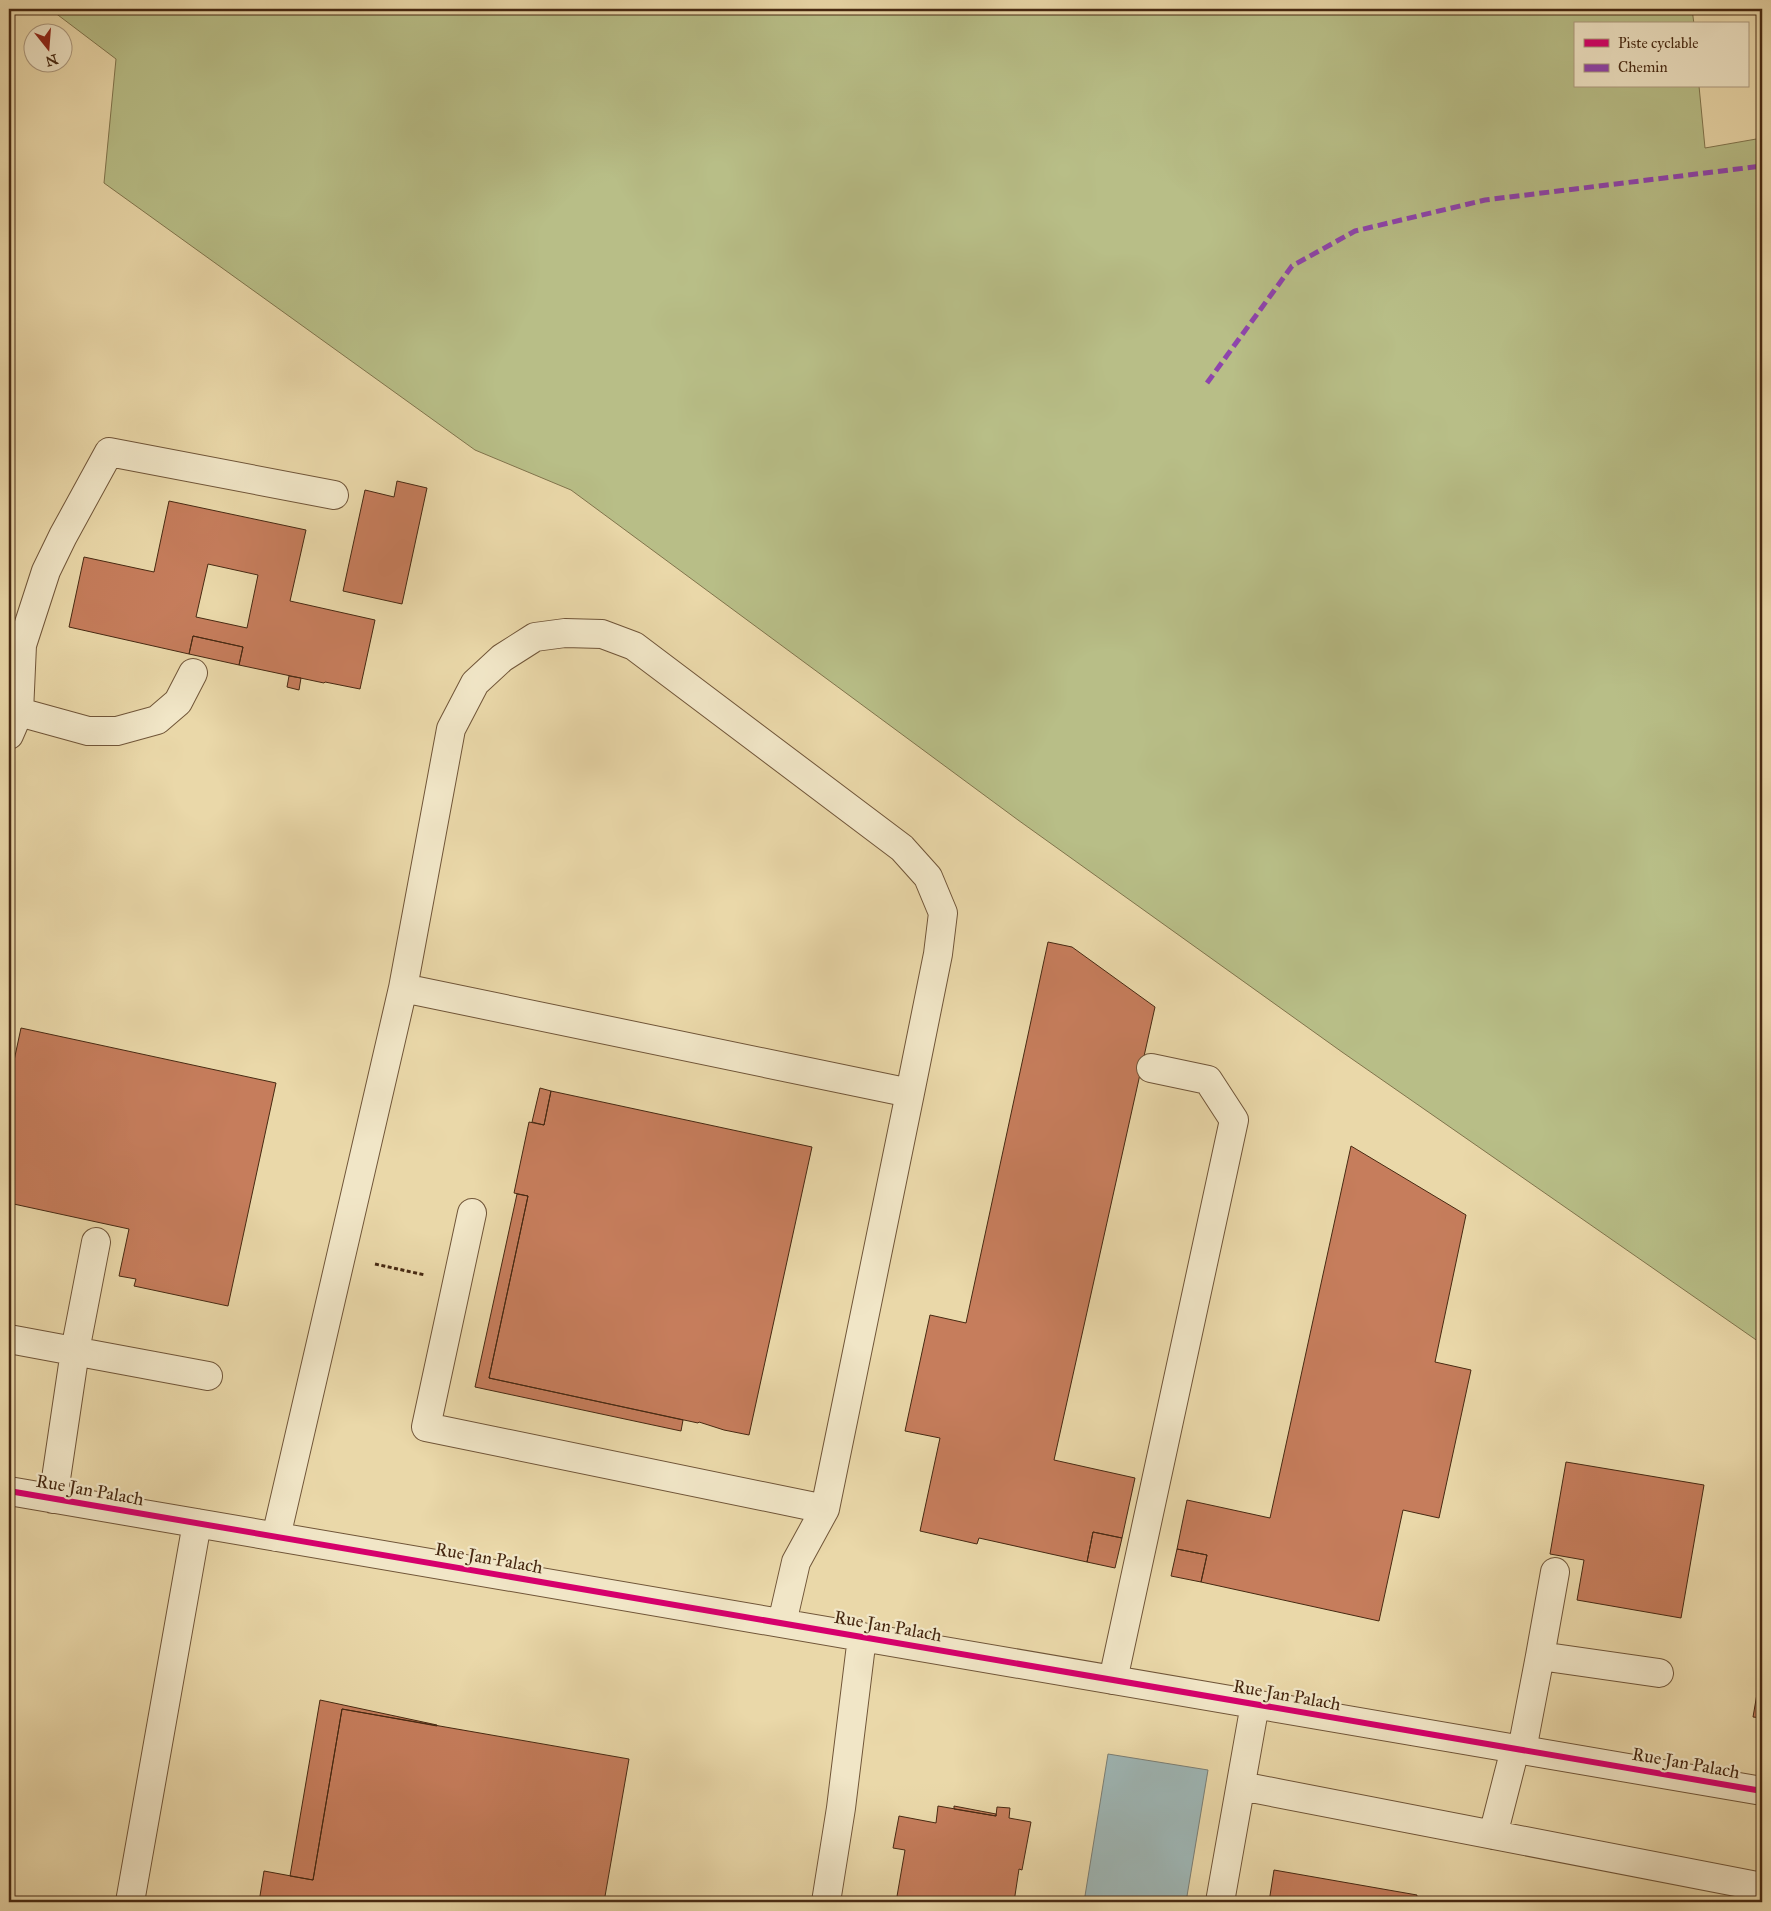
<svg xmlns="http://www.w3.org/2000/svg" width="1771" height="1911" font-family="'IM FELL Great Primer',serif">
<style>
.green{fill:#b8be87;stroke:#80744c}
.water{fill:#9eb6b5;stroke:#7b7e74}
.building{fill:#c67d5c;stroke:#472912;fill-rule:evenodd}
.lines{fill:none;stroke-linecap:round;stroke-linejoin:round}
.minor-casing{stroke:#705538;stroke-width:30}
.path{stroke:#472912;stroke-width:3;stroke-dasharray:4 2.5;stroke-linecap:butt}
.minor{stroke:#f1e6c7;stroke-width:28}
.quiet{stroke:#8e44ad;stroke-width:5;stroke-dasharray:10 5;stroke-linecap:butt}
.cycleway-casing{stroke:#f1e6c7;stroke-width:9}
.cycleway{stroke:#d6006c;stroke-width:6}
.labels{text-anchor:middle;stroke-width:4.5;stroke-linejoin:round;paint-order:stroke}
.street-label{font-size:18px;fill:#472912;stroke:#f1e6c7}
</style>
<rect width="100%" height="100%" fill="#ead8a9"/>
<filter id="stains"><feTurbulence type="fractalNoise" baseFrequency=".004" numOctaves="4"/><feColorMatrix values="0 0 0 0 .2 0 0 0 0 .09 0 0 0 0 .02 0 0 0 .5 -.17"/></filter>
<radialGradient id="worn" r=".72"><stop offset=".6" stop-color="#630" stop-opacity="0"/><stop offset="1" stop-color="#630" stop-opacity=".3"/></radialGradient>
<path class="green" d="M50,9H1692L1694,24H1575V86H1699L1705,148L1762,138V1344L1342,1052L1018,820L571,490L475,450L104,183L116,59Z"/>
<path class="water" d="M1108,1754L1208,1770L1186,1902H1084Z"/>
<path class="building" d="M397,481L427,488L402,604L343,591L365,490L394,497Z
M169,501L306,530L290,601L375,620L360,689L325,682L324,683L239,665L243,647L193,636L189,654L69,627L84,557L154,572ZM208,564L258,575L247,628L196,617Z
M193,636L243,647L239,665L189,654Z
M289,676L301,678L299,690L287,687Z
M1048,942L1072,947L1155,1007L1054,1460L1135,1478L1122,1538L1093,1532L1087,1562L979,1538L977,1544L920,1531L940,1438L905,1431L930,1315L966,1323Z
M21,1028L276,1083L228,1306L134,1286L136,1279L119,1276L129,1229L9,1203V1084Z
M540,1088L551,1091L544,1125L532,1122Z
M551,1091L812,1147L749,1435L724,1430L699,1422L698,1423L489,1378L528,1196L514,1193L529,1122L544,1125Z
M1351,1146L1466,1215L1435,1362L1471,1370L1439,1518L1403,1510L1379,1621L1201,1582L1207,1555L1177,1549L1187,1500L1270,1518Z
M517,1194L528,1196L489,1378L683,1420L681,1431L475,1387Z
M1566,1462L1704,1485L1681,1618L1577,1600L1584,1560L1550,1554Z
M1093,1532L1122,1538L1115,1568L1087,1562Z
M1177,1549L1207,1555L1201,1582L1171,1576Z
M1762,1665V1718L1753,1717Z
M320,1700L437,1725V1726L342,1709L313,1880L290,1876Z
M342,1709L629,1759L604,1902H259L264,1871L313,1880Z
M938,1806L996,1816L997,1807L1010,1808L1009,1818L1031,1822L1022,1870L1019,1869L1014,1902H896L905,1850L893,1848L899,1816L936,1823Z
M954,1806L996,1814V1816L954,1809Z
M1274,1870L1417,1895L1416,1902H1269Z"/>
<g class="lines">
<g class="minor-casing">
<path id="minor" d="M19,712L88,731H117L157,720L178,702L193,673
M9,735L19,712L22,645L46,571L63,536L109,452L334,495
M403,988L451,729L475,683L502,658L535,637L565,633L602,634L634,646L902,848L928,877L943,913L938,954L910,1093
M9,1339L208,1376
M9,1491L1762,1791
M53,1499L75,1351L96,1242
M276,1537L403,988L910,1093L825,1509L426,1427L472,1213
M782,1623L796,1562L825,1509
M1540,1656L1555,1572
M1113,1680L1234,1120L1208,1080L1151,1068
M1522,1750L1540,1656L1659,1673
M1241,1786L1762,1887
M1493,1835L1515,1749
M130,1902L197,1523
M826,1902L841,1808L862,1637
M1220,1902L1255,1704"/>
</g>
<path class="path" d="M375,1264L425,1275"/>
<use href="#minor" class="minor"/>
<path class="quiet" d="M1207,383L1292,266L1355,231L1485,200L1762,166"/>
<g class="cycleway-casing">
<path id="cycleway" d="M9,1491L1762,1791"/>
</g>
<use href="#cycleway" class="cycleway"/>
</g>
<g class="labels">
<g class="street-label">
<text transform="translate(90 1490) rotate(10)" y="6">Rue Jan Palach</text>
<text transform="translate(489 1558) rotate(10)" y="6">Rue Jan Palach</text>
<text transform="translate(888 1626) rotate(10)" y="6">Rue Jan Palach</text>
<text transform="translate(1287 1695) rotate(10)" y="6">Rue Jan Palach</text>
<text transform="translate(1686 1763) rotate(10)" y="6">Rue Jan Palach</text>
</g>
</g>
<rect width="1771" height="1911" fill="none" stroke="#ead8a9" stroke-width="30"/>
<rect x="10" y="10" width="1751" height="1891" fill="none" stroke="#472912" stroke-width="2.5"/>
<rect x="15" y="15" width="1741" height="1881" fill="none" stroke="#472912"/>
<rect x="1574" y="22" width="175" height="65" fill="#f1e6c7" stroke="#ad9a7f"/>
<rect x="1584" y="39" width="25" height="8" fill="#d6006c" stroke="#ad9a7f"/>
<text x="1618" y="48" font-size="15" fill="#472912">Piste cyclable</text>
<rect x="1584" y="64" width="25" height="8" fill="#8e44ad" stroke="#ad9a7f"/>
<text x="1618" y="72" font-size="15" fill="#472912">Chemin</text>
<g transform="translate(48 48) rotate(163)"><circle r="24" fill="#f1e6c7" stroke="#ad9a7f"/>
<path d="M0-4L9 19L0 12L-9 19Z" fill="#8f2418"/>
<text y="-8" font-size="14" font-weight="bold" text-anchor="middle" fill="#472912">N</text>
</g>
<rect width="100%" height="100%" filter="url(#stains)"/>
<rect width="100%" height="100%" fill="url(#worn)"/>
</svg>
